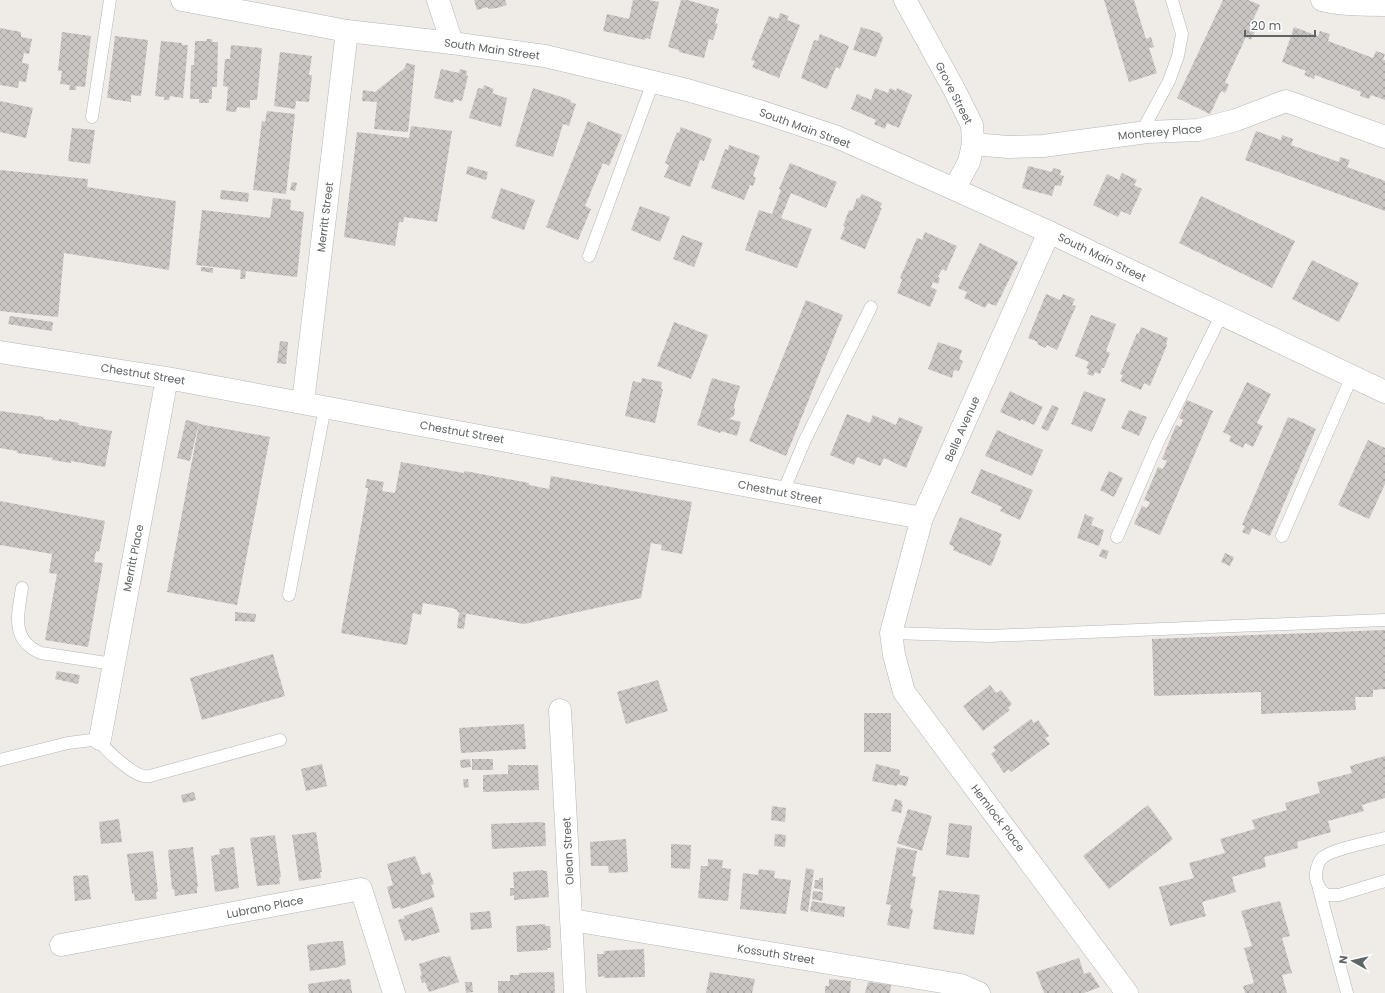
<svg xmlns="http://www.w3.org/2000/svg" width="1385" height="993" font-family="Poppins,sans-serif">
<style>
.building{fill:url(#building-cross-hatch)}
.lines{fill:none;stroke-linecap:round;stroke-linejoin:round}
.service-casing{stroke:#b2b6b8;stroke-width:13}
.minor-casing{stroke:#b2b6b8;stroke-width:23}
.secondary-casing{stroke:#b1b6b8;stroke-width:23}
.service{stroke:#fff;stroke-width:12}
.minor{stroke:#fff;stroke-width:22}
.secondary{stroke:#fff;stroke-width:22}
.labels{text-anchor:middle;stroke-width:3.5;stroke-linejoin:round;paint-order:stroke}
.street-label{font-size:11px;fill:#5f6466;stroke:#fff}
</style>
<defs>
<pattern id="building-cross-hatch" width="8" height="8" patternUnits="userSpaceOnUse"><rect width="8" height="8" fill="#cbc6c4"/><path d="M0 0l8 8M0 8l8-8" fill="none" stroke="#a8a4a3"/></pattern>
</defs>
<rect width="100%" height="100%" fill="#efebe7"/>
<path class="building" d="M474,0H505L507,5L497,8L489,9L487,7L477,10Z
M633,0H649L659,2L650,39L645,38V40L603,31L607,14L629,19Z
M681,0H687L719,9L715,23L718,24L713,40L709,39L704,58L679,52V50L668,47Z
M1104,0H1134L1146,39L1151,37L1154,47L1149,48L1157,73L1129,82Z
M1223,0H1248L1260,5L1249,28L1255,31L1251,40L1246,37L1225,82L1229,85L1225,93L1221,91L1210,114L1177,98Z
M780,13L789,16L787,20L800,25L779,78L752,67L755,61L751,60L769,16L778,19Z
M861,27L880,33L883,38L876,57L853,50Z
M1294,27L1318,36L1320,31L1330,34L1328,41L1373,58L1376,51L1385,54L1383,60H1385V100L1371,95L1369,99L1360,96L1361,92L1315,75L1314,79L1304,75L1306,71L1282,62Z
M0,28L21,32V37L32,39L29,54L24,53L22,63L29,64L26,82L19,81L18,88L0,85Z
M62,32L91,36L85,87L76,86V90H69L70,85L60,84L62,71H58Z
M820,34L849,46L840,69L836,67L827,89L801,78L814,40L818,41Z
M115,36L148,40L141,96L131,95V102L111,99V98H107Z
M207,39H212V42H218L217,87H212V99H209V103H199V99H190L191,65H194L195,41H207Z
M161,41L182,43V45H188L183,98L170,96L169,100H164V97L155,96Z
M231,45L262,48L257,100H250V108L237,107L236,112L226,111L228,87L223,86L225,59H230Z
M280,52L312,56L309,75H312L309,102L296,101L295,109L274,106Z
M406,63L415,65L408,132L374,129L377,102L362,101L363,90L375,92L405,68Z
M441,69L459,73L460,69L467,71L466,75L468,76L462,101L454,99L453,103L434,98Z
M484,85L494,89L492,93L507,98L501,127L469,118L478,88L483,89Z
M533,88L571,100L570,102L576,104L569,126L563,124L553,157L515,146Z
M875,88L888,93L890,88L896,91L897,88L912,95L899,128L887,123L885,129L874,124L876,120L851,109L857,94L871,100Z
M0,101L33,108L26,138L0,132Z
M267,111L295,114L286,194L253,190L262,121L265,122Z
M588,121L622,135L609,166L603,163L585,206L591,209L578,240L546,227Z
M411,126L452,131L437,222L404,217L403,222H399L395,246L344,237L357,132L409,138Z
M681,127L712,139L704,161L700,160L690,187L664,177L669,165L665,163L677,132L679,133Z
M72,128L95,130L90,164L68,161Z
M1256,131L1281,140L1282,135L1293,139L1291,145L1339,162L1340,157L1350,160L1347,167L1385,181V211L1245,160Z
M729,145L760,156L753,176L756,178L753,186L750,185L744,200L711,188L725,149L728,150Z
M790,163L837,182L826,208L791,193L781,218L812,229L797,268L745,250L759,210L772,214L781,190L779,189Z
M468,166L488,172L486,180L466,174Z
M1028,166L1052,172L1053,168L1061,170L1060,175L1064,176L1061,186L1055,185L1052,196L1022,188Z
M0,170L88,179L87,187L176,201L169,270L64,253L58,317L0,311Z
M1122,173L1137,180L1134,185L1142,189L1130,215L1121,211L1118,217L1093,205L1107,174L1119,180Z
M292,182L297,183L295,191L290,190Z
M501,188L535,200L524,230L491,218Z
M221,190L249,193L248,202L220,199Z
M862,194L882,203L880,208H882L865,249L840,239L845,227L843,226L849,210L852,211L857,198L859,199Z
M1201,196L1295,241L1272,288L1179,243Z
M273,198L291,200L290,210L304,212L297,277L246,271L245,279H240L241,270L196,265L202,210L270,218Z
M640,206L670,217L660,242L631,230Z
M925,232L957,246L946,271L942,269L938,277L940,278L938,284L933,282L931,287L937,290L930,307L897,293L902,280L900,278L917,238L922,240Z
M682,235L703,243L694,267L673,259Z
M980,243L1018,262L996,306L988,303L985,308L964,298L967,292L958,288Z
M1312,260L1359,283L1339,322L1292,299Z
M201,267L213,268V273L201,271Z
M1046,294L1060,300L1063,294L1075,299L1072,305L1076,306L1057,350L1047,345L1045,348L1037,344L1038,342L1028,338Z
M806,300L843,315L786,456L749,441Z
M1091,315L1116,324L1106,351L1110,353L1104,368H1102L1100,374L1095,372L1093,376L1087,374L1089,369L1086,368L1089,362L1075,356Z
M10,316L53,322L52,331L8,324Z
M674,322L708,335L691,379L657,366Z
M1141,327L1168,338L1166,344L1167,345L1150,386L1144,383L1141,390L1120,381L1123,375L1120,374L1137,333L1139,334Z
M280,341L288,342L286,364L277,363Z
M938,342L962,350L959,359L963,361L959,371L954,370L952,378L928,369Z
M642,378L662,382L661,389H663L655,423L625,416L633,381L641,383Z
M712,378L740,386L734,406L735,410L734,416L729,419L741,422L737,436L721,431L720,433L697,425Z
M1247,382L1271,394L1257,423L1263,426L1253,447L1245,443L1243,448L1229,441L1231,436L1223,432Z
M1010,391L1043,407L1034,425L1021,419L1020,421L1000,412Z
M1084,391L1106,399L1092,432L1071,424Z
M1187,400L1213,411L1160,535L1134,524L1142,506L1147,508L1150,502L1144,500L1158,467L1163,469L1167,461L1162,459L1176,425L1180,427L1183,420L1179,418Z
M1052,405L1059,408L1048,431L1041,428Z
M1129,410L1147,417L1139,436L1121,428Z
M0,411L44,417L43,419L59,421V419L79,423L78,425L112,431L105,467L71,461V463L52,460L53,458L17,453V451L0,448Z
M847,414L870,423L873,415L896,425L899,417L923,427L906,468L884,458L880,466L857,457L854,465L830,455Z
M1288,417L1292,419L1293,418L1316,429L1270,536L1252,528L1249,535L1242,532L1245,526L1242,525Z
M186,420L199,423L190,461L177,458Z
M199,424L270,437L237,605L167,592Z
M997,430L1043,450L1032,476L985,456Z
M1368,440L1385,448V484L1369,519L1338,505Z
M401,462L464,473L465,471L529,483V485L549,489L551,476L692,502L682,554L661,550L662,545L651,543L641,598L524,624L457,612V610L452,608L423,603L421,615L413,613L407,645L341,633L368,488H365L367,479L384,482L382,491L395,493Z
M981,469L1033,490L1020,520L1000,511L1002,507L971,493Z
M1109,471L1123,478L1114,497L1100,490Z
M0,501L105,521L99,552L96,551L94,562L103,563L88,647L45,640L57,574L49,573L52,554L0,545Z
M1085,514L1094,518L1091,525L1104,530L1099,546L1077,538Z
M960,517L1002,534L999,540L1001,541L991,566L953,550L954,547L949,544Z
M1102,549L1109,551L1106,559L1099,556Z
M1225,553L1234,557L1230,566L1221,562Z
M235,612L256,614L255,622L235,621Z
M459,613L466,614L464,629L457,628Z
M1385,630V689L1373,690V697H1355L1356,710L1261,714V692L1154,696L1152,639Z
M273,654L285,696L202,720L190,678Z
M57,671L80,675L78,684L55,679Z
M658,680L668,711L626,724L617,692Z
M990,685L996,693L1001,690L1012,704L1008,708L1010,710L983,731L963,706Z
M864,713H891V752H864Z
M1031,719L1034,723L1038,720L1049,736L1045,738L1050,744L1011,772L1009,769L1004,773L991,754L996,750L993,747Z
M524,724L526,749L461,753L459,728Z
M1385,756V798L1362,805L1364,811L1328,821L1331,832L1297,842L1298,848L1264,857L1266,867L1232,877L1236,892L1202,902L1206,916L1170,926L1159,887L1194,878L1189,863L1225,853L1220,839L1255,829L1252,820L1287,810L1285,803L1320,793L1317,782L1352,773L1350,766Z
M470,759L471,767L461,768L460,760Z
M472,759H493V770H472Z
M322,764L327,786L306,791L301,769Z
M876,764L900,770L899,775L909,777L906,786L897,784V786L872,781Z
M508,765H538L539,790L483,792V775L508,774Z
M463,779H468L469,787L464,788Z
M194,792L196,800L183,803L181,795Z
M895,799L902,801L901,804H903L901,813L891,811Z
M1148,805L1173,839L1109,889L1083,856Z
M772,806L786,808L785,822L771,820Z
M908,809L932,816L922,851L897,843Z
M119,819L122,842L101,844L99,822Z
M540,822L545,823L546,846L492,849L491,824Z
M949,823L972,826L969,858L946,855Z
M316,832L322,872H320L321,878L299,881L292,835Z
M775,834L786,835L785,847L774,846Z
M275,835L281,877L279,878L280,884L257,886L250,838Z
M626,839L628,872L609,873L608,866H591L590,842Z
M671,844L691,845L690,869L671,868Z
M193,847L198,887H197V893L175,896L174,889H172L168,850Z
M234,847L239,888L215,892L211,856L220,854L219,849Z
M897,847L917,851L912,876L916,877L910,908L913,909L909,929L887,925L891,905L886,904Z
M153,851L158,891L156,892L157,899L135,901L134,893L132,894L127,854Z
M415,856L422,875L430,872L434,884L431,885L435,897L401,909L400,907L393,909L387,887L393,885L387,864Z
M708,859L723,860L722,868L731,869L728,901L698,898L701,866H708Z
M806,868L814,870L808,912L800,910Z
M759,869L775,871L774,878L791,880L786,914L740,909L743,873L758,875Z
M543,870V871H547L549,897L514,900V895L510,896V888H514L513,872Z
M88,875L91,899L75,901L73,876Z
M819,878H823V890L814,888L815,880H819Z
M939,890L980,895L974,935L933,929Z
M813,891L823,892L822,901L812,899Z
M812,901L845,907L844,917L810,911Z
M1280,901L1290,936L1282,938L1292,973L1282,975L1287,993H1245L1243,986L1254,983L1244,948L1252,946L1241,911Z
M432,907L440,932L412,941L411,939L405,941L398,920L405,918L404,916Z
M490,911L492,928L471,930L470,913Z
M545,924V926H550L551,948H547L548,950L517,952L516,926Z
M337,941H343L346,965L340,966V967L310,971L307,945Z
M644,949L645,977L604,978V976L598,977L597,954H604V951Z
M444,956L445,957L450,956L459,982L429,992L425,982L422,983L420,976L422,975L419,964Z
M1079,958L1084,974L1090,972L1100,987L1084,993H1044L1036,972Z
M554,972L555,993H498V981H510V975H519V973Z
M710,972L755,979L752,993H706Z
M343,979V980L350,979L352,993H309L308,984Z
M829,979L851,981L850,993H825V986H829Z
M465,982H472L473,992L466,993Z
M868,982L891,985L890,993H865Z"/>
<g class="lines">
<g class="service-casing">
<path id="service" d="M92,117L110,0
M1141,133L1169,81L1178,56L1182,34L1172,0
M589,256L653,82
M783,492L805,440L871,307
M1282,536L1352,376
M1117,537L1158,442L1222,314
M22,588C18,614 10,640 41,653L113,664
M289,595L325,407
M891,633L990,636L1385,620
M0,760L68,743L100,739C102,749 134,775 144,776C146,777 148,776 150,776L280,740
M1385,838C1370,842 1332,849 1322,858C1318,862 1317,867 1316,873C1315,882 1319,889 1326,895H1339L1385,881
M1319,889L1347,993"/>
</g>
<g class="minor-casing">
<path id="minor" d="M438,0L452,43
M905,0L954,89L972,125L973,144L969,162L954,189
M1322,0C1343,5 1363,5 1385,5
M973,144L1008,147L1043,146L1147,132L1198,130L1236,120L1286,101L1385,137
M1049,232L922,518L891,633L894,655L904,692L1127,993
M0,352L167,378L922,518
M303,403L347,31
M560,710L575,993
M100,739L167,378
M572,920L961,985L979,993
M61,945L361,889L394,993"/>
</g>
<g class="secondary-casing">
<path id="secondary" d="M182,0L347,31L452,43L545,56L687,90L762,112L837,137L954,189L1049,232L1385,392"/>
</g>
<use href="#service" class="service"/>
<use href="#minor" class="minor"/>
<use href="#secondary" class="secondary"/>
</g>
<g class="labels">
<g class="street-label">
<text transform="translate(492 49) rotate(8)" y="4">South Main Street</text>
<text transform="translate(954 93) rotate(63)" y="4">Grove Street</text>
<text transform="translate(805 128) rotate(20)" y="4">South Main Street</text>
<text transform="translate(1160 132) rotate(-5)" y="4">Monterey Place</text>
<text transform="translate(325 217) rotate(-83)" y="4">Merritt Street</text>
<text transform="translate(1102 257) rotate(26)" y="4">South Main Street</text>
<text transform="translate(143 374) rotate(9)" y="4">Chestnut Street</text>
<text transform="translate(962 429) rotate(-66)" y="4">Belle Avenue</text>
<text transform="translate(462 432) rotate(10)" y="4">Chestnut Street</text>
<text transform="translate(780 492) rotate(11)" y="4">Chestnut Street</text>
<text transform="translate(133 558) rotate(-79)" y="4">Merritt Place</text>
<text transform="translate(998 818) rotate(53)" y="4">Hemlock Place</text>
<text transform="translate(568 851) rotate(-93)" y="4">Olean Street</text>
<text transform="translate(265 907) rotate(-11)" y="4">Lubrano Place</text>
<text transform="translate(776 954) rotate(9)" y="4">Kossuth Street</text>
</g>
</g>
<g transform="translate(1353 961) rotate(278)" stroke="#ffffff" stroke-width="3" paint-order="stroke">
<path d="M0-3L7 15L0 10L-7 15Z" fill="#5f6466"/>
<text y="-6" font-size="11" font-weight="bold" text-anchor="middle" fill="#5f6466">N</text>
</g>
<path d="M1245 30v6h70v-6" fill="none" stroke="#5f6466" stroke-width="2"/>
<text x="1251" y="30" font-size="12" fill="#5f6466" stroke="#ffffff" stroke-width="3" paint-order="stroke">20 m</text>
</svg>
